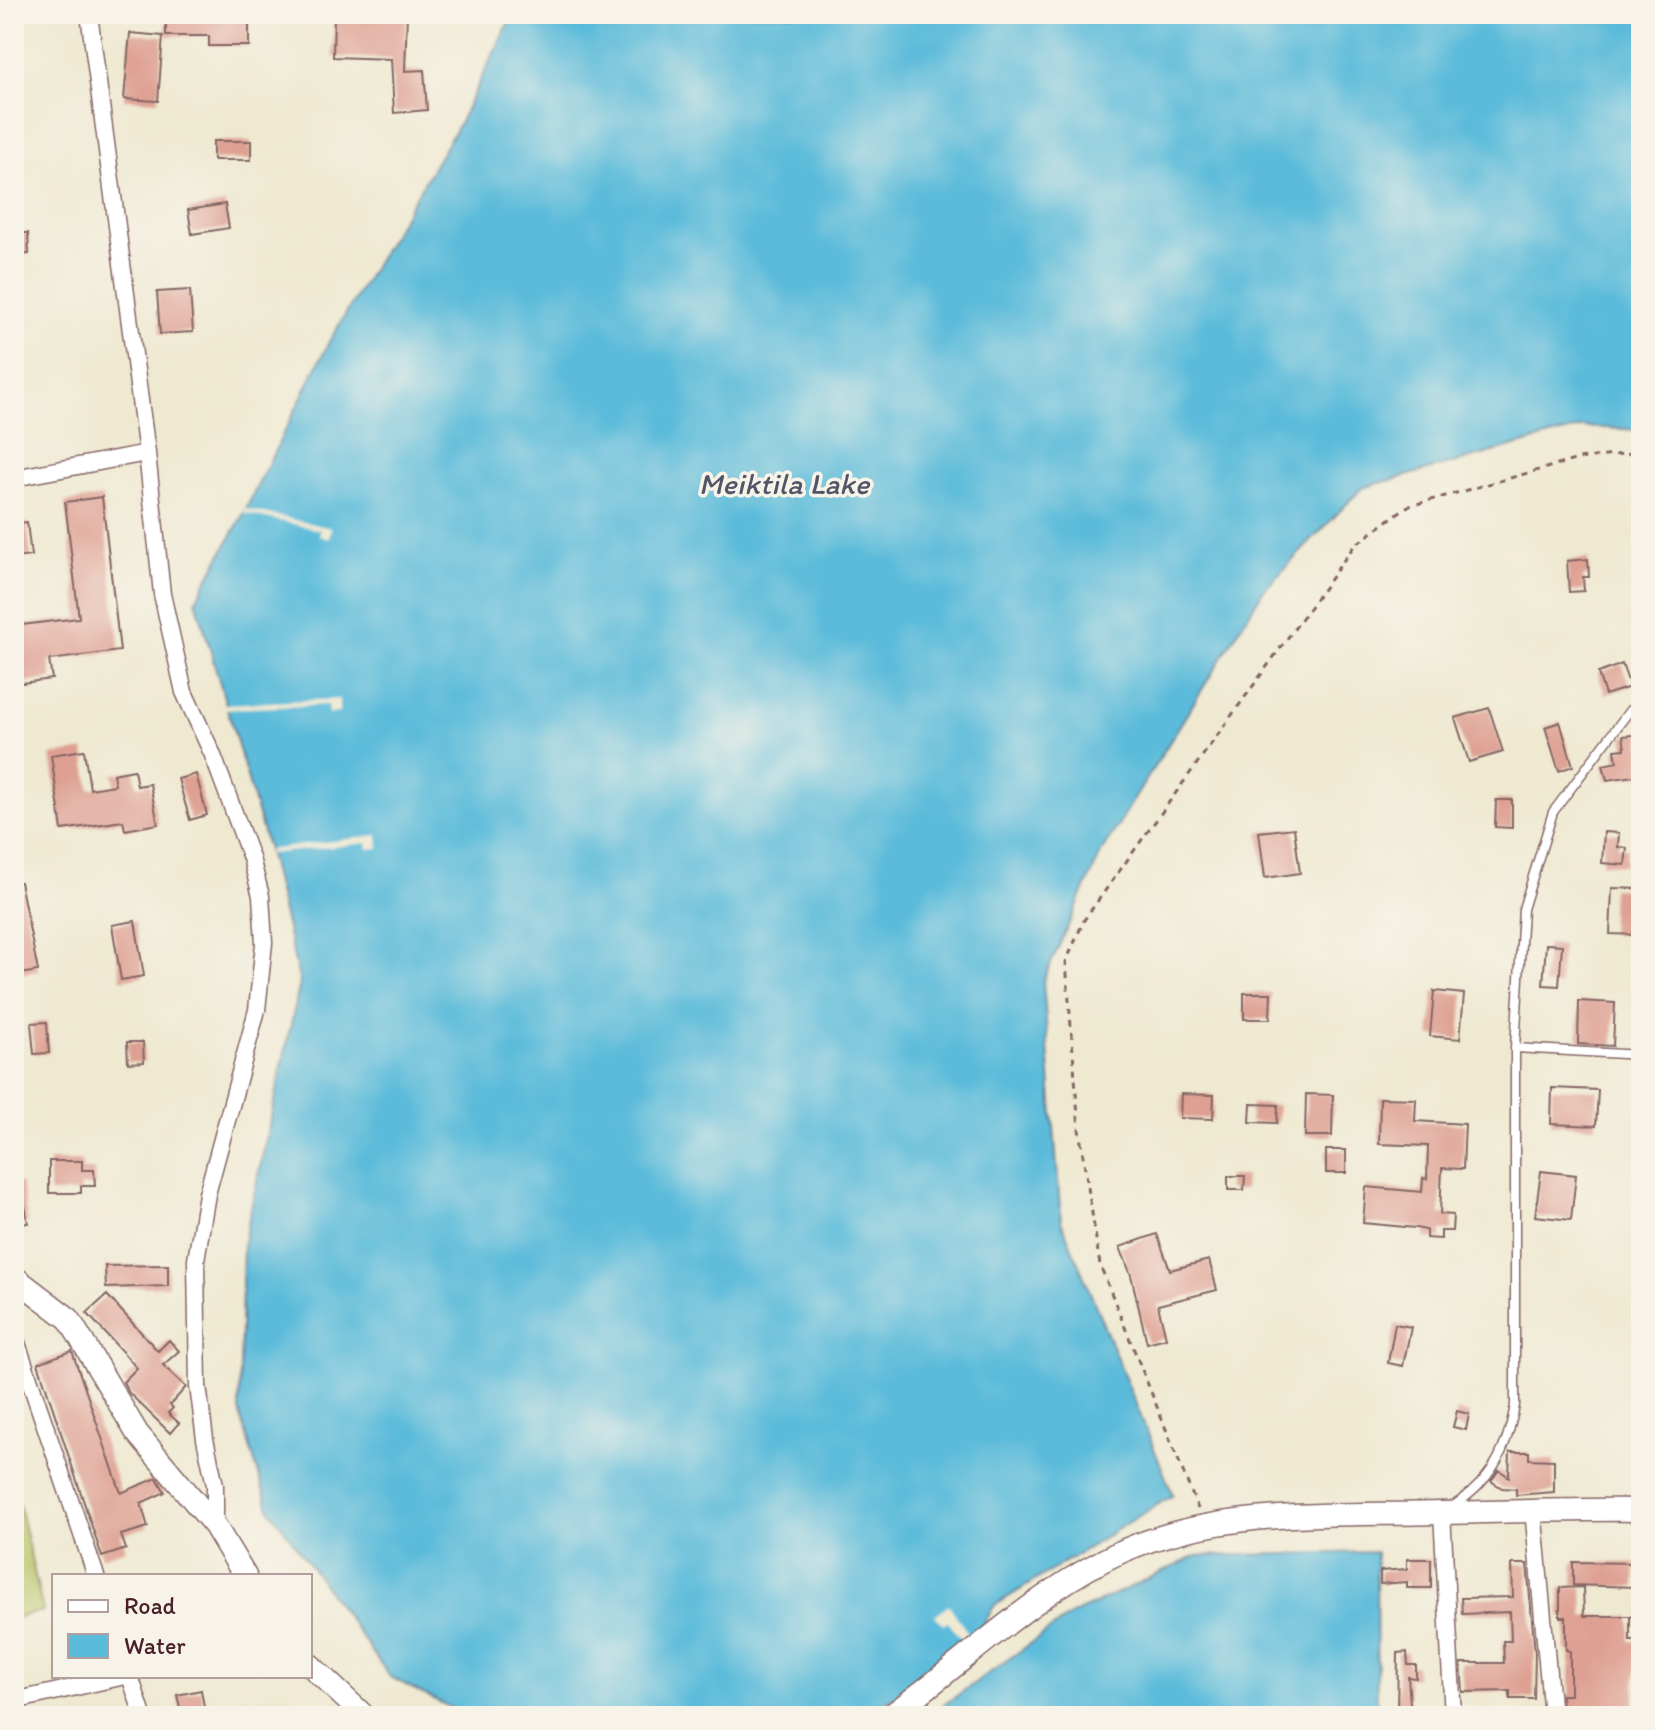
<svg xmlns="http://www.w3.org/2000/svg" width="1655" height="1730" font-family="Itim,sans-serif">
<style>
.green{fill:#b8c567;stroke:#817249;stroke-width:2}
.water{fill:#5bbbda;stroke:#526d82;stroke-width:2}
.pier{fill:#efe9d1}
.building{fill:#dea093}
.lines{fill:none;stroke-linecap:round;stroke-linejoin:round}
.lane-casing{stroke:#846665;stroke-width:11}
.street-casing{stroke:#846665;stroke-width:19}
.secondary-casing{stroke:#846665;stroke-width:25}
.path{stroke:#846665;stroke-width:3;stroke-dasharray:6 6;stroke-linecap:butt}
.lane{stroke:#fff;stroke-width:8}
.street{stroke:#fff;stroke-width:16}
.secondary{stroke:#fff;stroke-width:22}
.labels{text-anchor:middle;stroke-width:7;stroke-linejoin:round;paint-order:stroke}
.water-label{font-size:30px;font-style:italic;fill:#505668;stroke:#f7f3e8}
</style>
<rect width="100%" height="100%" fill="#f7f3e8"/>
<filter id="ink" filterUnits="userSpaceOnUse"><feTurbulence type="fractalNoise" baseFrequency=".0125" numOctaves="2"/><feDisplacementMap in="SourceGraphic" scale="16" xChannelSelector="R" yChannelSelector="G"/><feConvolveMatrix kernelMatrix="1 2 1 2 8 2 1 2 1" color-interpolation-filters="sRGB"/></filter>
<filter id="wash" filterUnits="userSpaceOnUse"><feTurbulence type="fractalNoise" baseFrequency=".006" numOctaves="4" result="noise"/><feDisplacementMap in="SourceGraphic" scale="32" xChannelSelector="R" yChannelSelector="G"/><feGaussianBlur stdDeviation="1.8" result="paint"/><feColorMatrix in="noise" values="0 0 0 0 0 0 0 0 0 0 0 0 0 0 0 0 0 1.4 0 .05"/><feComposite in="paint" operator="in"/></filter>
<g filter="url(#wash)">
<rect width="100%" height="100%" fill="#efe9d1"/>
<path class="green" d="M14,1483L43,1611L14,1618Z"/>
<path class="water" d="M513,14H1641V430L1584,427L1362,488L1263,591L1102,851L1043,981L1061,1221L1173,1495L994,1606L974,1642L901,1695L848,1716H467L390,1677L269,1508L239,1411L243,1245L300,983L268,850L196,600L244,513L329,342L460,122Z
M1376,1552L1377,1716H928L1071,1615L1196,1556Z"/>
<path class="pier" d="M245,509L331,528L329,539L319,536L320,530L244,513Z
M339,699V713L328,714L327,705L225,709L224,704Z
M378,835L379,848L368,849L367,843L269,854L268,850Z
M949,1605L974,1642L967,1646L948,1622L943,1625L935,1615Z"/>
<g id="blocks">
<path class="building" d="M166,14H249V46H209V36H166Z
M334,14H407L405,71L424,70L427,110L394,113L391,59L333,57Z
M130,33L163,36L158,101L124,99Z
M213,141H251V160H213Z
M225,204L229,228L192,234L188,210Z
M14,233H28L29,254L14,255Z
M190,290L193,332L160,334L157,292Z
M102,497L120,651L49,660L52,679L14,684V626L79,618L65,502Z
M27,522L31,556L14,558V524Z
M1588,559L1589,577H1583L1584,591L1569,592L1567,561Z
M1622,664L1630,687L1605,695L1598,673Z
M1489,708L1503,752L1469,762L1455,718Z
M1560,722L1573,766L1559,771L1545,727Z
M1641,734V775L1607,780L1603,765L1617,762L1615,750L1625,749L1623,736Z
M84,750L90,789L115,785L113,774L134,770L137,786L150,784L158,824L125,830L123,821L62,830L51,755Z
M196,774L207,815L190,820L178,779Z
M1496,800H1512V828L1495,827Z
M1294,828L1300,873L1265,878L1259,832Z
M1604,832L1619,833L1618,847L1627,848L1625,865L1602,863Z
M14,882H20L38,971L14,975Z
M1612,888L1641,889V935L1610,934Z
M135,921L144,976L121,980L112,925Z
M1546,944L1562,945L1559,986L1543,985Z
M1434,991L1464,994L1460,1039L1430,1036Z
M1244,993H1271L1270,1019H1244Z
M1579,1001L1615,1003L1613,1046L1578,1044Z
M47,1022L49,1053L34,1054L31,1023Z
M127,1042H143L144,1062L128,1063Z
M1552,1088L1598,1090L1596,1126L1551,1124Z
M1181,1094L1214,1095L1213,1119L1180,1118Z
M1306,1094L1333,1095L1332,1136H1305Z
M1380,1098L1416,1099L1415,1121L1465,1124L1463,1169L1442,1168L1440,1214L1453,1215L1452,1231H1441V1239L1426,1238V1230L1416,1228L1363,1223L1366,1187L1422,1192L1423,1178L1427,1179L1428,1146L1379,1144Z
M1251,1104L1278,1105L1277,1123L1250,1122Z
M1326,1150H1346V1173H1326Z
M49,1161H82V1170H94L95,1186H81V1193H49Z
M1541,1171L1576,1175L1571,1220L1535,1216Z
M1228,1176H1245L1244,1190H1228Z
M14,1183H21L28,1223L16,1225Z
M1157,1234L1170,1270L1209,1260L1217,1290L1158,1305L1166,1338L1147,1343L1131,1275L1120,1247Z
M168,1265V1286L106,1288L105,1266Z
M107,1295L158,1351L169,1340L179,1351L163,1365L186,1387L170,1405L173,1408L168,1413L179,1423L170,1433L129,1393L123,1382L137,1368L87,1313Z
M1395,1324L1411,1327L1403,1366L1388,1363Z
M72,1351L121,1493L157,1478L165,1492L141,1503L148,1527L121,1535L126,1549L102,1557L38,1363Z
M1457,1411L1469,1414L1466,1430L1453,1427Z
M1510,1452H1529V1459L1554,1460V1492L1516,1495V1489L1502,1488L1491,1481L1499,1470L1509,1477Z
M1407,1559H1431V1588H1407V1582L1380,1584V1571L1407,1569Z
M1573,1562L1636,1563L1635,1587L1573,1585Z
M1512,1564H1527L1535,1653L1534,1699H1510V1691L1463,1692L1461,1663H1504L1503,1641H1511L1510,1612L1462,1614L1461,1598L1513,1597Z
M1583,1587L1584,1616H1630V1641H1637L1634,1715L1563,1714L1561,1695H1570V1651L1566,1650V1617H1560V1588Z
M1407,1652L1408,1665H1416V1678L1408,1677L1411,1716H1397L1398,1653Z
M201,1690L205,1713L182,1716L177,1695Z"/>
</g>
</g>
<g filter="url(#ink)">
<use href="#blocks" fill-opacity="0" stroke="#846665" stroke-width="2"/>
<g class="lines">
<g class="lane-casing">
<path id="lane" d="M1515,1048L1641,1055
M1453,1506C1492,1481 1507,1450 1515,1405V1048L1523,909L1553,812L1630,710L1641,701"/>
</g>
<g class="street-casing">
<path id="street" d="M147,453L162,594L184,692L212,753L251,858L261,896L264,943L257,1010L207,1194L196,1260L198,1386L205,1439L215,1485V1526
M14,478L147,453L89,14
M14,1334L96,1576
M1533,1509L1552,1716
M1442,1513L1453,1716
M130,1676L143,1716
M14,1701L125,1676"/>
</g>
<g class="secondary-casing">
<path id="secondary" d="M14,1277L69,1319L137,1433L215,1526L245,1576
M310,1665L364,1716
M890,1716C962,1664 1026,1600 1106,1559C1206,1507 1331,1516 1440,1513C1507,1512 1574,1509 1641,1510"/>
</g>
<path class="path" d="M1198,1509L1100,1265L1079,1129L1066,962L1084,920L1354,546L1406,507L1578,459L1641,452"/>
<use href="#lane" class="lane"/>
<use href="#street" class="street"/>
<use href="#secondary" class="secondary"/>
</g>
</g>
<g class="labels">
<g class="water-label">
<text x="784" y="494">Meiktila Lake</text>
</g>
</g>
<rect width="1655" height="1730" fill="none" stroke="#f7f3e8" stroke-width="48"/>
<rect x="52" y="1574" width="260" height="104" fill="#f7f3e8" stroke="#b29e9c" stroke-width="2"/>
<rect x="68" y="1600" width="40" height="12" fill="#ffffff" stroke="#b29e9c" stroke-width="2"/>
<text x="124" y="1614" font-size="24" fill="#4a1f2b">Road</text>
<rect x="68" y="1634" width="40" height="24" fill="#5bbbda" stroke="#b29e9c" stroke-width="2"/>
<text x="124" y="1654" font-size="24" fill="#4a1f2b">Water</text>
</svg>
